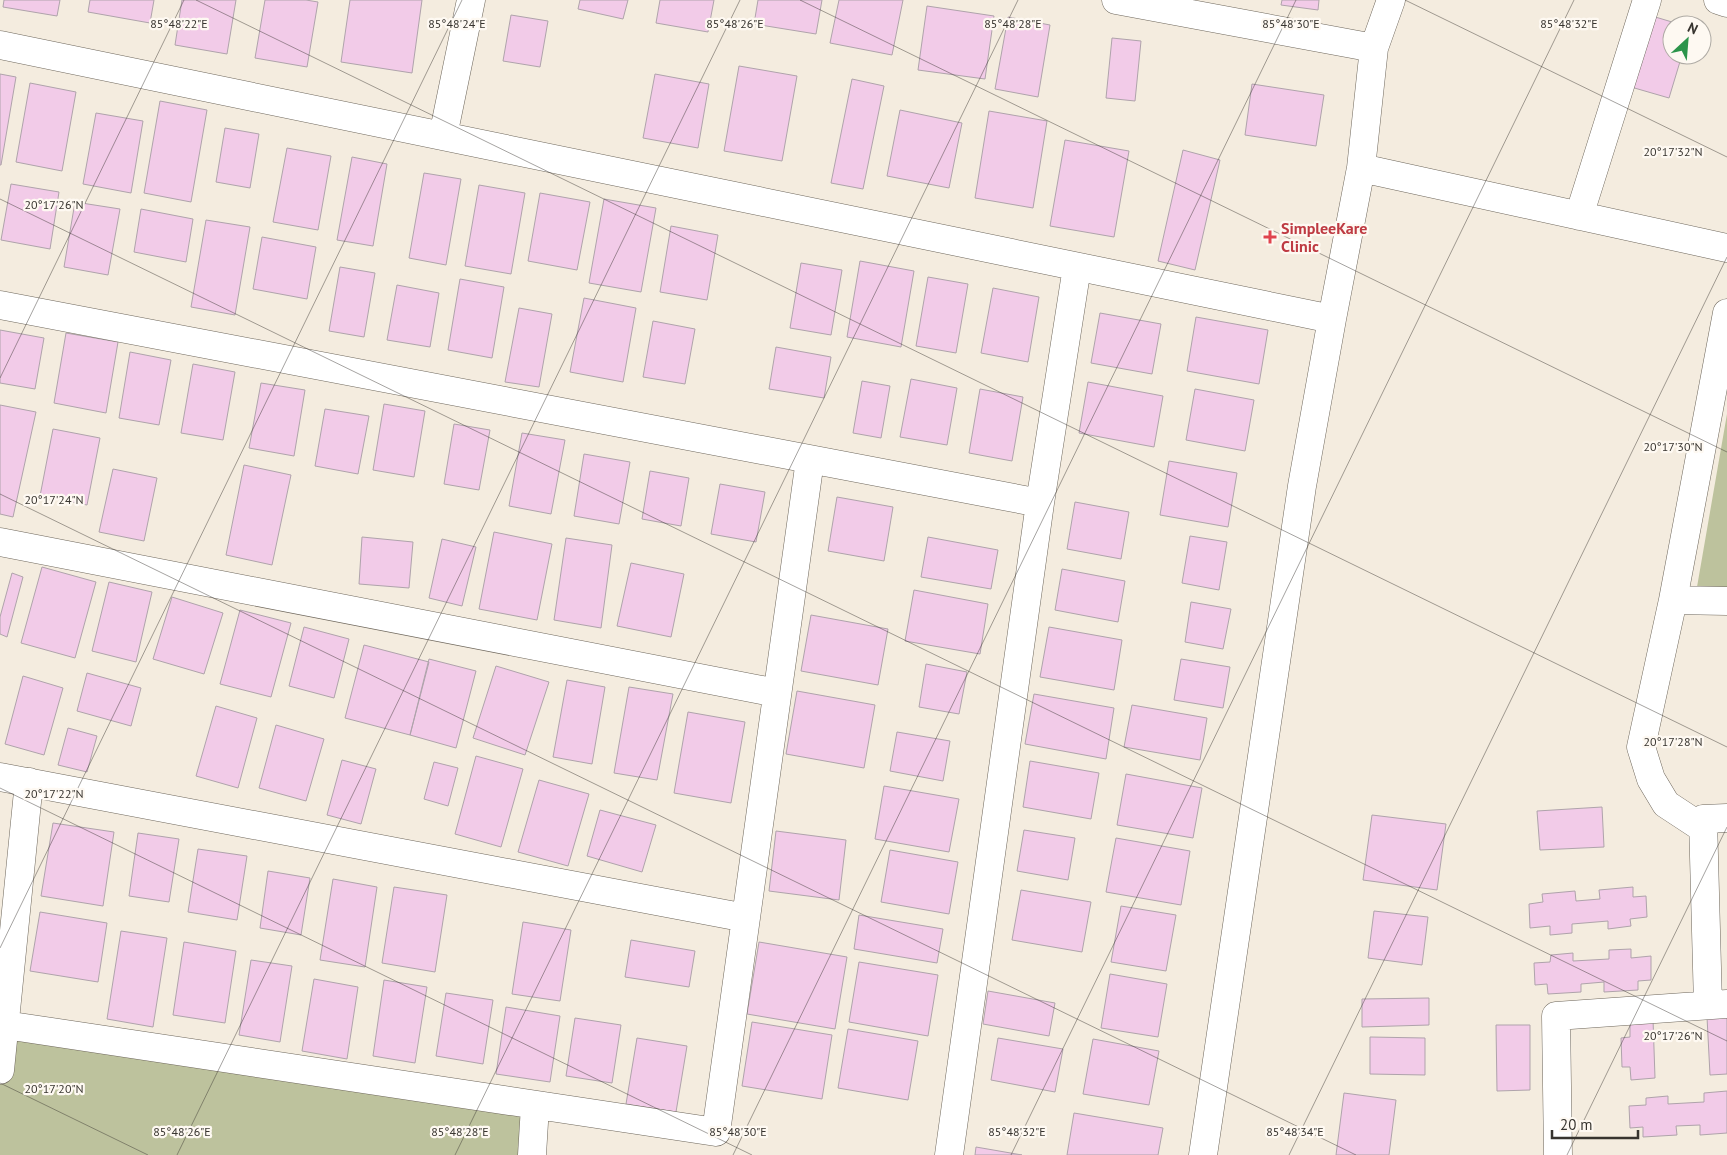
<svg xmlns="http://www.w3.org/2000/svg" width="1727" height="1155" font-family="'PT Sans',sans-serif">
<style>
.green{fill:#bdc29d}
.building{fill:#f2cbe8;stroke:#afa3ab}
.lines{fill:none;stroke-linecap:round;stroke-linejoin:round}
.minor-casing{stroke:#6e675c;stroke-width:29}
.minor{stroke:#fff;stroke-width:28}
.ticks{fill:none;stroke:#37342f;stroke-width:1;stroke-opacity:0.45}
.health-dot{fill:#e0444e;stroke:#fef9f2;stroke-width:2}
.labels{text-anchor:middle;stroke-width:4.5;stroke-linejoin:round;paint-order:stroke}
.health-label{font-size:16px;font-weight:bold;fill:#be3a42;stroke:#fef9f2;text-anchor:start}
.ticks-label{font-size:12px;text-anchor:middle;fill:#37342f;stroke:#fef9f2;stroke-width:4.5;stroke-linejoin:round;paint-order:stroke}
</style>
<rect width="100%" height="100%" fill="#f4ecdf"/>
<path class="green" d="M1727,414V588L1697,587Z
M5,1025L535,1106L532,1155H0V1070Z"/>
<path class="building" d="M4,0H60L57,16L3,7Z
M90,0H154L150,23L88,12Z
M182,0H236L227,54L175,45Z
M265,0H306L318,2L307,67L255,58Z
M350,0H422L412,73L341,62Z
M580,0H628L623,19L578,9Z
M660,0H714L708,32L656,23Z
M758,0H822L816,34L754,24Z
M839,0H903L892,55L830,43Z
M1282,0H1319L1318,10L1281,5Z
M927,6L994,16L985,79L918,70Z
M511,15L548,21L540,67L503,61Z
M1652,16L1682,25H1672V55H1682L1669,98L1631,87Z
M1008,17L1050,25L1038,97L995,89Z
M1112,38L1141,41L1135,101L1106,98Z
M739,66L797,76L782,161L724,151Z
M0,74L16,77L1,165H0Z
M655,74L709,84L698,148L643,138Z
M852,79L884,86L863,189L831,183Z
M30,83L76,92L62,171L16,162Z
M1252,84L1324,95L1316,146L1245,135Z
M160,101L207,110L191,202L144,193Z
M900,110L962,123L949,188L887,176Z
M989,111L1047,121L1033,208L975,198Z
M96,113L143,121L131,193L83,184Z
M225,128L259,134L250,188L216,182Z
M1065,140L1129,151L1114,237L1050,226Z
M287,148L331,156L318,230L273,222Z
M1183,150L1220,160L1195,270L1158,261Z
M352,157L387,164L373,246L337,240Z
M424,173L461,179L446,265L409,258Z
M11,184L59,192L50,249L1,240Z
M479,185L525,193L511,274L465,266Z
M540,193L590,202L577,270L528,261Z
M604,199L656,208L641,292L589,283Z
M75,202L120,209L108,275L64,267Z
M141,209L193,219L186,262L134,252Z
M206,220L250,227L235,315L191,307Z
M671,226L718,235L707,300L660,292Z
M262,237L316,247L307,299L253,289Z
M860,261L914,271L901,347L847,337Z
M801,263L842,270L831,335L790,328Z
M340,267L375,273L364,337L329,331Z
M928,277L968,284L956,353L916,346Z
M460,279L504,287L492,358L448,350Z
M397,285L439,293L430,347L387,340Z
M993,288L1039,297L1028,362L981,353Z
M584,298L636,308L623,382L570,372Z
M519,308L552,314L539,387L505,382Z
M1100,313L1161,324L1152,374L1091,363Z
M1196,317L1268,330L1259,384L1187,371Z
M653,321L695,329L685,384L643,377Z
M0,330L44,338L35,389L0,383Z
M66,333L118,342L106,413L54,403Z
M776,347L831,357L824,398L769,389Z
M130,352L171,360L159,425L119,418Z
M193,364L235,372L223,440L181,433Z
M911,379L957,388L947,445L900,437Z
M862,381L890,386L881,438L853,433Z
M1088,382L1163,396L1154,447L1079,433Z
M261,383L305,390L294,456L249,448Z
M980,389L1023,397L1012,461L969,453Z
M1195,389L1254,400L1245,451L1186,440Z
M384,404L425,411L414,477L373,470Z
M0,405L36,412L13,517L0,514Z
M325,409L369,416L358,474L315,466Z
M454,424L490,430L479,490L444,484Z
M53,429L100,438L87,505L40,496Z
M522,433L565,440L551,514L509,506Z
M584,454L630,462L619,524L574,516Z
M1169,461L1237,473L1228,527L1160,515Z
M244,465L291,475L272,565L226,555Z
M113,469L157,478L144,541L99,532Z
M650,471L689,478L681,526L642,519Z
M720,484L765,492L756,542L711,534Z
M837,497L893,507L884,561L828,551Z
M1075,502L1129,512L1121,559L1067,549Z
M494,532L552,544L537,620L479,609Z
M1190,536L1227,542L1219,590L1182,583Z
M362,537L413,542L409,588L359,584Z
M928,537L998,550L991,589L921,577Z
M566,538L612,545L601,628L554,620Z
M442,539L476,547L462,606L429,598Z
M631,563L684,574L671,637L617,626Z
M42,567L96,582L75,658L21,643Z
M1062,569L1125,581L1118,622L1055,610Z
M12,573L23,577L7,637L0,634V617Z
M109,582L152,592L136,662L92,651Z
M914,590L988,604L980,654L905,641Z
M172,597L223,613L204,674L153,659Z
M1191,602L1231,609L1223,649L1185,642Z
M240,610L291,623L271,697L220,684Z
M811,615L888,629L878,685L801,671Z
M304,627L349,639L334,698L289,686Z
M1049,627L1122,640L1114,690L1040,677Z
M364,645L429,662L410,735L345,718Z
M429,659L476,671L456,748L410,735Z
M1181,659L1230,667L1223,708L1174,700Z
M926,664L967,672L959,714L919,707Z
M496,666L549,682L525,755L473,738Z
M87,673L141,688L131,726L77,711Z
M23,676L63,688L44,755L5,744Z
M567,680L605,687L592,764L553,757Z
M629,687L673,694L657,780L614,773Z
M797,691L875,705L864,768L786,754Z
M1034,694L1114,708L1106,759L1025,744Z
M1132,705L1207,718L1200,760L1124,747Z
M216,706L257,718L238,788L196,776Z
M688,712L745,722L731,803L674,793Z
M276,725L324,739L306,801L259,788Z
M68,728L97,736L87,772L58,765Z
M897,732L950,741L943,781L890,771Z
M476,756L523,769L501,847L455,834Z
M342,760L376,769L361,824L327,815Z
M1030,761L1099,773L1091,819L1023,807Z
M434,762L458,768L448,806L424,799Z
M1126,774L1202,788L1193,838L1117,825Z
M539,780L589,794L568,866L518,852Z
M884,786L959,799L949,852L875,839Z
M1602,807L1604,847L1540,850L1537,811Z
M600,810L656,825L642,872L587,856Z
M1372,815L1446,824L1437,890L1363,880Z
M53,823L114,832L103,906L41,896Z
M1024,830L1075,838L1068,880L1017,871Z
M776,831L846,840L839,900L769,891Z
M138,833L179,839L169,902L129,896Z
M1116,838L1190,851L1181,905L1106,892Z
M198,849L247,856L237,920L188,912Z
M890,850L958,862L949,914L881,902Z
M268,871L310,878L301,935L260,928Z
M333,879L377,887L365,967L320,960Z
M394,887L447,895L435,972L382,963Z
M1633,887V897L1646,896L1647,917L1630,919L1631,926L1608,929V921L1572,924V933L1550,935V926L1530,928L1529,904L1543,902L1542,894L1575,891L1576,901L1600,899L1599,890Z
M1021,890L1091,902L1082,952L1012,940Z
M1121,906L1176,915L1166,971L1111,962Z
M1374,911L1428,917L1422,965L1368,958Z
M40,912L107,923L98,982L30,971Z
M859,915L943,929L937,963L854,949Z
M523,922L571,930L560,1001L512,994Z
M121,931L167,938L153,1027L107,1019Z
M631,940L695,951L689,987L625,977Z
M184,942L236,951L225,1023L173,1015Z
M759,942L847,957L835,1029L747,1014Z
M1631,949V958L1651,956V980L1638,981V990L1604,992V982L1581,984V992L1548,994L1547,984L1535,985L1534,963L1550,962L1551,955L1573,953V961L1609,959V950Z
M251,960L292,966L280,1042L239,1035Z
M859,962L938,975L928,1036L849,1022Z
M1110,974L1167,984L1158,1037L1101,1028Z
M314,979L358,987L347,1059L302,1051Z
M384,980L427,987L415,1063L373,1056Z
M988,991L1055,1003L1049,1036L983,1024Z
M446,993L493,1000L483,1064L436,1056Z
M1429,998V1025L1362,1027V999Z
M506,1007L560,1016L550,1082L496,1074Z
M1727,1015V1074L1710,1075L1707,1017Z
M575,1018L621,1025L612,1083L566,1076Z
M1653,1019L1655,1078L1631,1080L1630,1067H1622L1621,1038L1630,1037V1022Z
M752,1022L832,1035L822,1099L742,1086Z
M1496,1025H1530V1090L1497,1091Z
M848,1029L918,1041L908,1100L838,1088Z
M1370,1037L1425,1038V1075L1370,1074Z
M637,1038L687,1046L676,1112L626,1104Z
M998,1038L1063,1049L1055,1092L991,1080Z
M1093,1039L1159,1051L1149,1105L1083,1094Z
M1727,1091V1133L1700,1135V1125L1676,1126L1677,1135L1643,1137V1127L1630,1128L1629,1106L1646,1105V1098L1668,1096V1104L1704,1102V1093Z
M1344,1093L1396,1100L1389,1155H1336Z
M1074,1113L1163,1128L1158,1155H1067Z
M976,1147L1022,1155H975Z"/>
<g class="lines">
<g class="minor-casing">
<path id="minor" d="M1116,0L1374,48
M1718,0L1727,3
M0,45L1332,319
M443,136L471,0
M1361,168L1374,48L1391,0
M1579,216L1647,0
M0,305L1040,503
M1727,313L1673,600L1727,601
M0,542L777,693
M1673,600L1641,747L1651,779L1666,804L1704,829
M0,777L746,918
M1708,1005L1703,819L1727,818
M5,1025L716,1132L810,460
M0,1070L29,782
M532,1155L535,1106
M949,1155L1040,503L1077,267
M1203,1155L1302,486L1332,319L1361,168L1727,248
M1558,1155L1556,1016L1727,1004"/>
</g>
<use href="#minor" class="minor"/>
</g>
<path class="ticks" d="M196,0L1727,747M800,0L1727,452M1405,0L1727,157M0,199L1727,1041M0,378L184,0M0,494L1356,1155M0,788L752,1155M0,948L462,0M0,1083L148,1155M177,1155L740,0M455,1155L1018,0M733,1155L1296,0M1011,1155L1574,0M1289,1155L1727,257M1567,1155L1727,827"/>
<path class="health-dot" d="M1267.5 229.5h5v5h5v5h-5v5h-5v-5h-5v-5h5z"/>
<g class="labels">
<g class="health-label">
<text x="1281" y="234">SimpleeKare<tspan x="1281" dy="18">Clinic</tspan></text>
</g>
</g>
<g class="ticks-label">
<text x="179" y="28">85°48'22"E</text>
<text x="457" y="28">85°48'24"E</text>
<text x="735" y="28">85°48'26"E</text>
<text x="1013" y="28">85°48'28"E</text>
<text x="1291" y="28">85°48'30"E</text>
<text x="1569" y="28">85°48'32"E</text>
<text x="1673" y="156">20°17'32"N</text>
<text x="54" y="209">20°17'26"N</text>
<text x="1673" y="451">20°17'30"N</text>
<text x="54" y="504">20°17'24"N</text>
<text x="1673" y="746">20°17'28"N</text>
<text x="54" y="798">20°17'22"N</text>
<text x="1673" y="1040">20°17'26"N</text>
<text x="54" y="1093">20°17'20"N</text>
<text x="182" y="1136">85°48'26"E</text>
<text x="460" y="1136">85°48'28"E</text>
<text x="738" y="1136">85°48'30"E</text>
<text x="1017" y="1136">85°48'32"E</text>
<text x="1295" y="1136">85°48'34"E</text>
</g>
<g transform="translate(1687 40) rotate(26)"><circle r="24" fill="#fef9f2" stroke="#aeaaa4"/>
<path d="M0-4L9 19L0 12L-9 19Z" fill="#2c944b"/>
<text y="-8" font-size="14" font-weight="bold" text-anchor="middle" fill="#37342f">N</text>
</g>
<path d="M1552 1130v8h86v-8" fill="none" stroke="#37342f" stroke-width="2.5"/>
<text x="1560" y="1130" font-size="15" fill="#37342f" stroke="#fef9f2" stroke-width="4" paint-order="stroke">20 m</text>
</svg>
